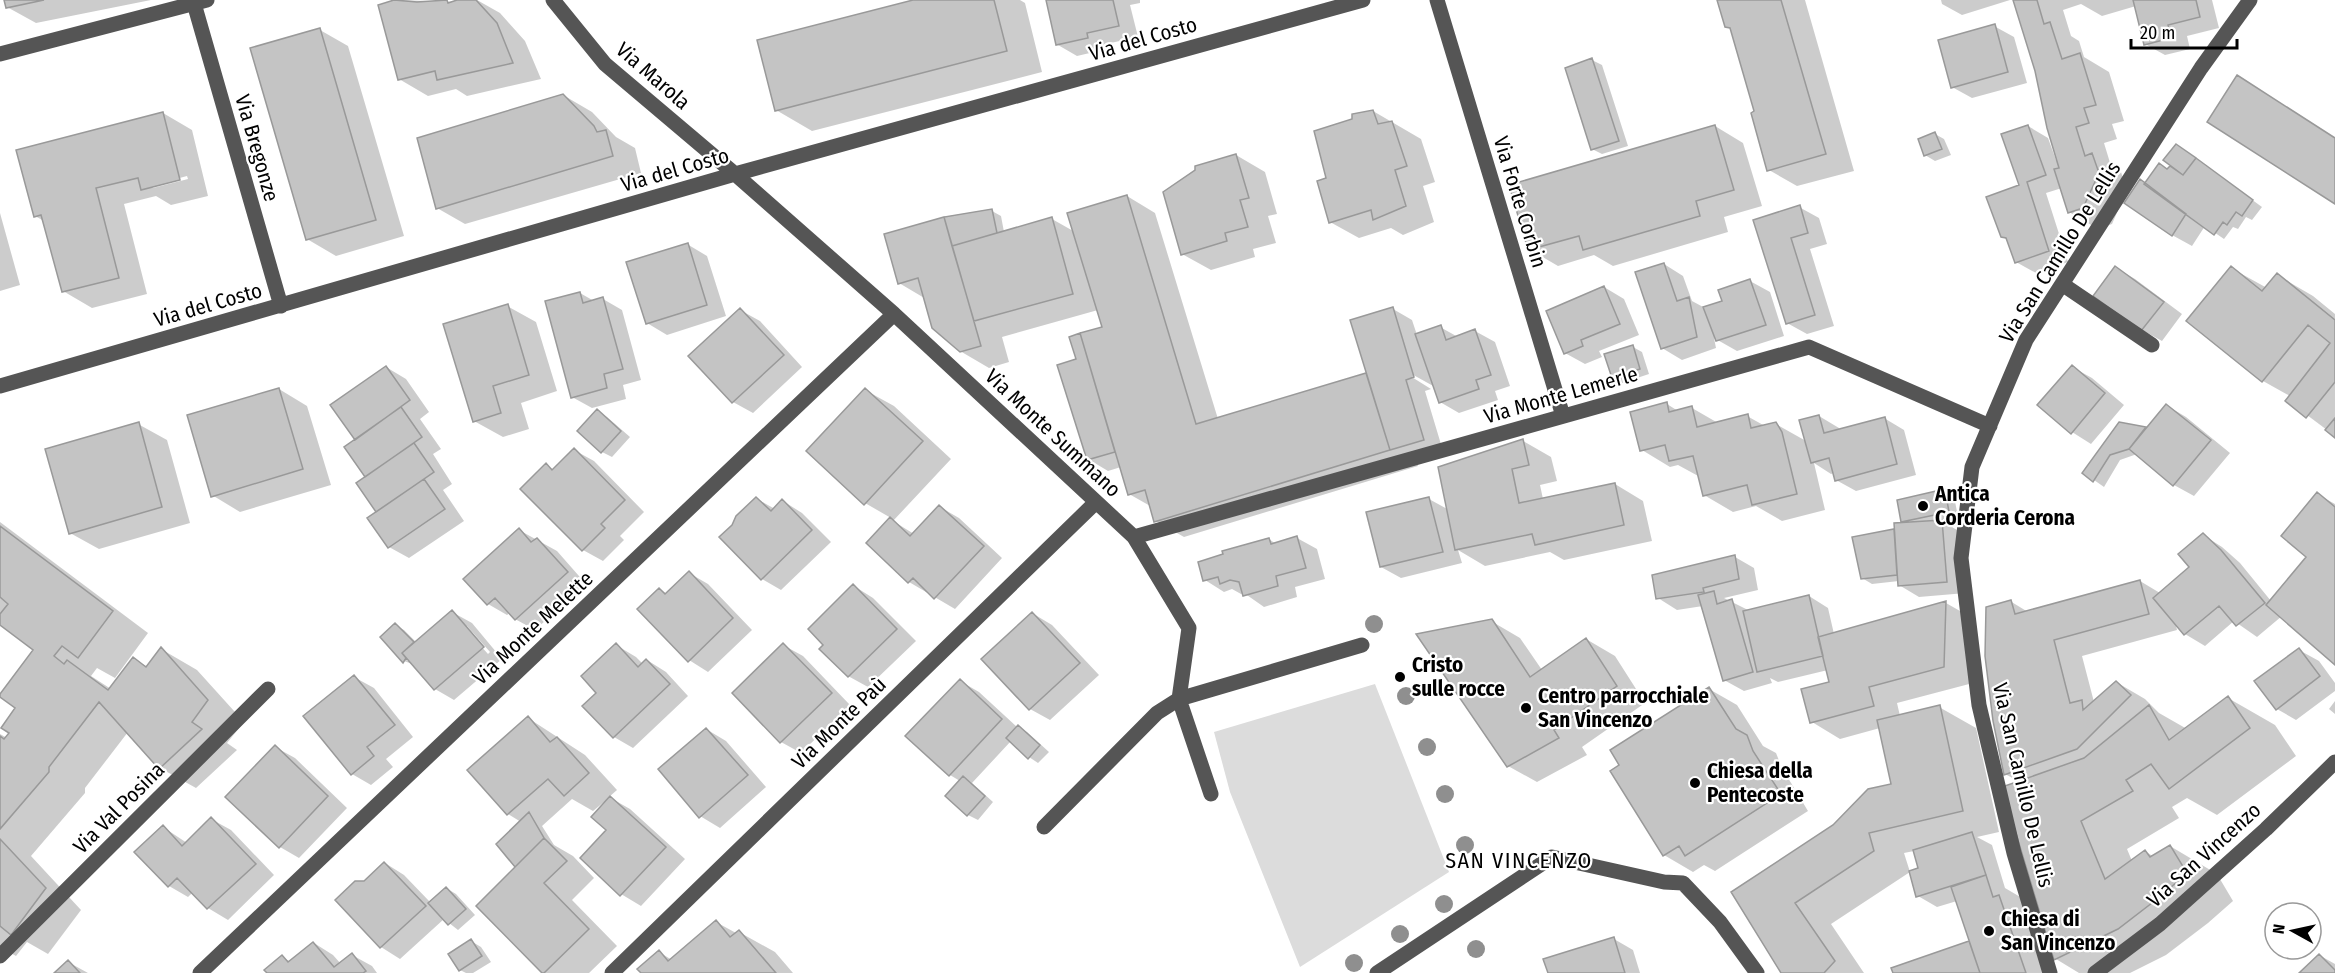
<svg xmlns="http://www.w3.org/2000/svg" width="2335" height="973" font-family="'Fira Sans Condensed',sans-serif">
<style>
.green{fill:#dcdcdc}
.shadow{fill:#0003;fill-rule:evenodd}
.building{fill:#c4c4c4;stroke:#999;stroke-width:1.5}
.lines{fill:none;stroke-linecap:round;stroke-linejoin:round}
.minor{stroke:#555;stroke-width:15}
.tree{fill:#8f8f8f}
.poi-dot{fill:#000;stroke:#fff;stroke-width:2}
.labels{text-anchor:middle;stroke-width:4.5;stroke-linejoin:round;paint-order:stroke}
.street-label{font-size:21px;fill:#000;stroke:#fff}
.poi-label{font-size:21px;font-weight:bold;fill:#000;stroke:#fff;text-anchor:start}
.neighbourhood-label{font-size:22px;letter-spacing:1.5px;fill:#000;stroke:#fff}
</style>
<rect width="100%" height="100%" fill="#fff"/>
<path class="green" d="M1375,684L1449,872L1300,967L1230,792L1214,732Z"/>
<path class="shadow" d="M6,0H151L36,23L7,7Z
M398,0L457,2L477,0L500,13L525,41L541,79L467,96L456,89L428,96L399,79L380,6Z
M919,0H1020L1025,3L1042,72L812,131L776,110Z
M1048,0H1140V3L1130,5L1138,37L1106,44L1107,49L1077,56L1058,45Z
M1719,0H1805L1854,171L1797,186L1769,170L1755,111L1732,29L1726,26Z
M1941,0H2010L1962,15L1942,4Z
M2014,0H2212L2219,28L2187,36L2190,49L2165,55L2145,44L2136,6L2102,16L2081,4L2063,10L2071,36L2079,41L2084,57L2109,72L2124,121L2112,124L2117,139L2104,143L2111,166L2121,172L2127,190L2112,224L2098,229L2069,212L2062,188L2046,193L2068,262L2036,273L2016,262L2008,240L2002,236L2021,185L2028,126L2048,138L2056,160L2058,159L2036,71Z
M1994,26L2014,37L2027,83L1972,98L1952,87Z
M320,30L348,46L404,236L336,256L307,239Z
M1592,60L1602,65L1628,146L1602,154L1592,149Z
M2237,77L2335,138V203Z
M563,95L592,112L616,137L635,148L641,173L465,224L437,208Z
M1373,111L1421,139L1435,182L1423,186L1434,222L1403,235L1391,228L1359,238L1330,222L1327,179L1353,120Z
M163,113L192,130L208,196L171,205L156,196L124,204L147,294L92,308L63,291L44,221L35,216ZM187,176L188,179L153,188L150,186Z
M1715,126L1743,143L1762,206L1724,217L1728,232L1613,266L1594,255L1558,266L1529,249Z
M1935,134L1944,139L1951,155L1935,161L1925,155Z
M2185,151L2262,207L2252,220L2246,217L2238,229L2233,227L2224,239L2205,226L2192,246L2172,235L2145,184L2168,170Z
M1236,155L1265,172L1277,214L1268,216L1276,243L1253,249L1255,257L1211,270L1182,254Z
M1127,196L1155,213L1218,419L1368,374L1393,309L1412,320L1417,335L1440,327L1458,337L1475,331L1495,342L1510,386L1495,391L1498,400L1459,413L1440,402L1435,387L1408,372L1407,374L1431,389L1425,391L1443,451L1416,459L1418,466L1184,537L1156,521L1152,507L1129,494L1121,467L1108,471L1088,459L1077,361L1070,338L1104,328L1098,310L1002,337L1009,362L989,368L960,351L926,299L899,283L992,211L1001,216L1004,232L1052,219L1075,232Z
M1799,207L1819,218L1827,244L1810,249L1834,326L1807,334L1787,323L1755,221Z
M0,213L20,285L0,291Z
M687,244L707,256L726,316L667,335L647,323Z
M1664,264L1683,276L1692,301L1705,308L1724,302L1750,281L1770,292L1784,336L1737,351L1714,338L1716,348L1682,360L1662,348Z
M2116,268L2135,279L2182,314L2162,341L2142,330Z
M2231,268L2267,288L2277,275L2313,296L2335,314V436L2287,400L2290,396L2263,381Z
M1604,287L1624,299L1639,335L1599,351L1602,357L1585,364L1565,353Z
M580,293L594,301L603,299L622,310L641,380L623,385L626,399L592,408L572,397Z
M507,306L536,322L557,391L521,403L529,429L503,437L474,421Z
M740,310L760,321L802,367L753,413L733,402Z
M1633,347L1642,352L1649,374L1622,383L1613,377Z
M386,367L406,379L429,412L420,419L441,449L433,454L452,484L443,490L464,521L409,558L389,547L357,440Z
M2072,367L2092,378L2124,405L2091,444L2072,432Z
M279,389L307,406L331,485L240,512L212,495Z
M865,390L894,406L951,459L893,521L914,534L940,507L959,518L1002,558L955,609L909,582L891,518L865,503Z
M1667,404L1678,411L1692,408L1718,423L1747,416L1765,426L1776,424L1806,441L1819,416L1839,428V430L1884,418L1904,430L1916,475L1856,491L1836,480L1834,473L1831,474L1814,463L1825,510L1782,521L1756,506L1733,512L1704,495L1700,477L1678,465L1670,467L1642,450Z
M2166,405L2186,417L2230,453L2194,496L2174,485L2137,454L2120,460L2104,487L2084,473L2120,424L2147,429Z
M598,411L607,417L630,437L612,457L602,452L579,431Z
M138,424L167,440L190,523L99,549L70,533Z
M1523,441L1551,457L1557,481L1540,485L1543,499L1615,484L1643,501L1652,541L1564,560L1550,552L1485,566L1458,550L1462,563L1401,578L1381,567L1429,499L1449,510Z
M574,450L594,461L644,512L620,536L624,540L603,561L583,550L523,489L546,465L554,470Z
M1945,491L1954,496L1958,517L1940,520L1962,533L1966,593L1919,597L1899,585V581L1872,584L1862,578L1893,531L1896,533L1908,524L1902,521Z
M2317,494L2335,504V664L2282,616L2257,637L2234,621L2205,646L2185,634L2175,621L2177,630L2082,656L2094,702L2116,682L2145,699L2159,713L2187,729L2228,698L2275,725L2296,756L2217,815L2187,798L2172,807L2179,818L2127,849L2132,861L2145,851L2154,857L2170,846L2217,874L2233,901L2208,923L2166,955L2130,973H2079L2056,959L2020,782L2005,774L2010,601L2028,612L2140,581L2160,593L2191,568L2203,535L2222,547L2240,563L2271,601L2308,557Z
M757,499L775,509L783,501L802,513L831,542L781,590L762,579Z
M0,522L148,633L115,678L97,668L91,676L111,689L133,659L148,667L161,649L197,670L244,722L227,743L237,750L196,788L160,768L128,732L85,788V793L31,856L81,910L48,954L27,942L16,956L0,947V734L7,738L11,733L35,650L0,624Z
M519,530L557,551L586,584L535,630L515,619L510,613L507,615L488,604Z
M1297,538L1317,549L1325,579L1295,587L1297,597L1264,607L1244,593L1241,594L1232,589L1224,592L1205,580L1225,555L1269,539L1276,544Z
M1735,557L1754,568L1758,590L1724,598L1750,611L1809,596L1828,608L1834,634L1946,603L1974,619L1973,683L1897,703L1900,716L1939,707L1976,728L1999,832L1977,837L1992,845L2005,888L2022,898L2054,973H1894L1893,969L1971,942L1957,901L1937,907L1918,896L1920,869L1914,851L1904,853L1910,872L1831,924L1864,973H1783L1733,893L1893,785L1880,728L1840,739L1812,722L1831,683L1828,670L1778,682L1770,678L1772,683L1744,691L1724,680L1703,606L1677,610L1658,598Z
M689,573L708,584L752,630L708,672L689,660L660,589L667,594Z
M854,586L873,598L916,641L868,687L848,676Z
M452,612L472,623L502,659L454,700L435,689L415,665L404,661L399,656L408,661V657L400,654L395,625L404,630L416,642ZM463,626H467L490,652L488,654Z
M1032,613L1052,625L1099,675L1050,720L1030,709L983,659Z
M1491,621L1520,638L1542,670L1586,639L1615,656L1645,703L1582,747L1587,755L1537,782L1508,766Z
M616,645L636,657L643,664L647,660L666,672L688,696L633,748L614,737L598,693Z
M783,645L803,656L850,705L801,753L781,742L734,693Z
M2299,650L2319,661L2335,683V691L2296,720L2277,709Z
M354,677L374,688L413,737L386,759L393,767L371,785L352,774Z
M960,681L979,692L1017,727L1027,732L1049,752L1038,763L1029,757L1011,741L972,783L993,802L978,820L968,815L960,781L950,775L908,736Z
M1709,689L1737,705L1763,746L1776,753L1782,768L1808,811L1715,871L1704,865L1693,872L1664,855L1612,772Z
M2335,701V714L2329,709Z
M528,718L585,755L617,790L609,797L630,809L685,859L641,906L621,894L604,802L593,811L572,799L542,826L554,845L573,856L594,878L572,900L617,946L589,973H544L518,866L521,822L508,814Z
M706,729L726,741L766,787L720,828L700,816Z
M275,747L295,758L347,808L299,858L280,847Z
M211,819L231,830L274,875L228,920L208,908L193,892L188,897L169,886L163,827L187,843Z
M385,863L404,875L430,902L446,888L456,894L475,915L458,930L444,919L400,959L381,947L337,900L364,882Z
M716,922L736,933L739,932L775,952L793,973H643L659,952L672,960Z
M1614,939L1633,950L1640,973H1549Z
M471,941L481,947L491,962L473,973H466L460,970Z
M314,943L333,955L341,964L352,955L372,966L377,973H269L282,957L291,962Z
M2319,955L2335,964V973H2301Z
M68,962L88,973H56Z"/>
<path class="building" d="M4,0H44L6,8Z
M394,0L417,2L447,0L448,3L457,0H476L497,23L513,63L437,80L435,71L398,80L378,5Z
M913,0H994L1007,51L775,111L757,40Z
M1046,0H1113L1119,26L1087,33L1088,38L1056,45Z
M1717,0H1781L1826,154L1767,171L1751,113L1754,111L1730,28L1725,27Z
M2013,0H2037L2044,24L2050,22L2062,59L2080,53L2096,105L2084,108L2089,123L2076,127L2085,156L2092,153L2099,173L2083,208L2068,213L2054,169L2059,168L2047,128L2035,71Z
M2133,0H2196L2200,17L2168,25L2171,38L2144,45Z
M1995,24L2008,72L1951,88L1938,40Z
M320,28L376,220L306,240L250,48Z
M1592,58L1619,141L1591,150L1565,68Z
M2237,75L2335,138V204L2207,122Z
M563,94L594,126L597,132L606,130L613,156L436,209L417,138Z
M1373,110L1378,124L1392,121L1407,166L1395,170L1406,206L1373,220L1371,210L1329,223L1317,181L1326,178L1314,131L1352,119V114Z
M163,112L180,180L141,190L138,178L96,188L119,278L62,292L41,215L34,217L16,150Z
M1715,125L1734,190L1696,201L1700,216L1583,250L1579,236L1528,250L1509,185Z
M2028,125L2046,175L2027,182L2049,251L2015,263L2006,238L2001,237L1986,197L2019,185L2001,134Z
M1935,132L1942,149L1924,156L1918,139Z
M2176,144L2196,158L2183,175L2163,160Z
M1236,154L1249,198L1240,200L1248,227L1225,233L1227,241L1181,255L1163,192L1195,170V166Z
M2196,158L2253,200L2242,216L2236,212L2227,225L2223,222L2214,235L2144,184L2159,163L2167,169L2170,166L2183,175Z
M2140,179L2186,214L2172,236L2124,203Z
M1127,195L1196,424L1366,373L1390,450L1154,522L1145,490L1128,495L1080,333L1102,327L1067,213Z
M1800,205L1808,233L1791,238L1815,315L1786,324L1753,220Z
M992,209L997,233L952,246L944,217Z
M944,217L981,346L960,352L932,328L918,278L898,284L884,234Z
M1052,217L1073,294L974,321L952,246Z
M688,243L707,305L646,324L626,262Z
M1664,263L1677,301L1689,297L1697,337L1661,349L1635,272Z
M2115,266L2164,302L2141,331L2093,296Z
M2231,266L2262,291L2277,273L2335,320V382L2306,418L2285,401L2330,343L2308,325L2262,382L2186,321Z
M1750,279L1766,325L1716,341L1703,307L1722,301L1718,290Z
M1604,286L1620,324L1581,340L1583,346L1564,354L1546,311Z
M580,292L583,303L603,297L623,369L604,374L607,388L571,398L545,301Z
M508,304L529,375L493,386L501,413L473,422L443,324Z
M1393,307L1414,377L1406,380L1424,440L1390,450L1350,320Z
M740,308L784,355L732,403L688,356Z
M1441,325L1446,340L1475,329L1491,375L1476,380L1479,389L1439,403L1415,334Z
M1080,333L1115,452L1087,460L1057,365L1076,359L1069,337Z
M1633,345L1640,369L1612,378L1604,354Z
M2072,365L2105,393L2071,434L2037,405Z
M386,366L410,400L355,440L330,405Z
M279,388L303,469L211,497L187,415Z
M865,388L923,441L864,505L806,451Z
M1667,402L1669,412L1692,406L1697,427L1748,414L1751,428L1776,422L1782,432L1797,494L1752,505L1747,485L1703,496L1693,456L1669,461L1665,445L1640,451L1630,412Z
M2166,404L2211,440L2173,486L2129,449Z
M401,407L422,437L365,477L344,447Z
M597,409L621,431L601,453L577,431Z
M1819,415L1824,433L1885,417L1897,464L1835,481L1829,458L1811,463L1799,420Z
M2335,418V438L2325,430Z
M139,422L162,507L69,534L45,449Z
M2119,422L2146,427L2129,449L2110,455L2093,482L2082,473Z
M1523,439L1529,465L1512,469L1519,503L1615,483L1624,525L1535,545L1532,534L1455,550L1438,467Z
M414,443L434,472L376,512L356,483Z
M574,448L625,500L601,524L605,528L582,551L520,489L546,463L552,470Z
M424,479L445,509L388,548L367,518Z
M1945,489L1949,512L1901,522L1897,500Z
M2317,492L2335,507V665L2266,605L2306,557L2281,536Z
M756,497L771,511L782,499L812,530L761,580L719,537L732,525L736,516Z
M1429,497L1443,552L1380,567L1366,512Z
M939,505L984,546L934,599L913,578L908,583L866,543L890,517L910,536Z
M1942,520L1947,582L1898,586L1894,523Z
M0,526L113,611L78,658L62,646L54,656L64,664L67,660L108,690L133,657L146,667L161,647L208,700L192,722L202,729L159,769L99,702L49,767V772L0,829V736L4,739L9,733L1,728L15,708L0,697V694L33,650L0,625V614L8,604L0,597Z
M519,528L531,542L537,538L568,572L515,620L495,598L487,605L463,579Z
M1894,529L1897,575L1861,579L1852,537Z
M2203,533L2221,550L2265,603L2236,626L2219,606L2184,635L2153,598L2189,567L2178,554Z
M1297,536L1306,568L1276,576L1278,586L1243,596L1239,582L1230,580L1220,584L1218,577L1203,581L1198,562L1223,554L1222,551L1269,538L1271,544Z
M1735,555L1739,579L1703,588L1704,592L1656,599L1652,575Z
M689,571L733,618L688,662L637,609L659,588L665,594Z
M2140,580L2149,614L2054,640L2070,703L2082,700L2083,710L2116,681L2131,695L2077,749L2004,775L1993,721L1985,656L1986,607L2011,600L2015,614Z
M853,584L897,629L848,677L819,649L823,645L808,629Z
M1714,591L1717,604L1732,599L1753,672L1723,681L1698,595Z
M1809,595L1823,656L1757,672L1743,611Z
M1946,601L1944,667L1869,687L1874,706L1810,723L1801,689L1829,682L1818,637Z
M452,610L484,647L434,690L402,653Z
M1032,612L1080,663L1029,710L981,659Z
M1492,619L1530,677L1586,638L1617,686L1554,730L1559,738L1507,767L1416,634Z
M395,623L414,642L402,653L406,658L403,663L380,637Z
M616,643L638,667L646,659L670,684L613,738L582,706L596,693L581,676Z
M783,643L832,693L780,743L732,693Z
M2299,648L2320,676L2276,710L2254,681Z
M354,675L395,725L367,747L374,756L351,775L303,716Z
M960,679L1002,719L949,776L905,736Z
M1709,687L1736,729L1747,735L1753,751L1781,794L1685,856L1679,846L1663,856L1610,771L1619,765L1610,750Z
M2228,696L2250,728L2169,789L2151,764L2126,780L2133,791L2081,821L2105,879L2145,850L2150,857L2170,845L2187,873L2161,896L2118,929L2054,960L2002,787L2084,758L2149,705L2169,740Z
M1940,705L1963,811L1869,833L1874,851L1795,903L1835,961L1824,973H1781L1731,892L1833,825L1868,789L1891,784L1877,720Z
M528,716L550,742L557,737L589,773L564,796L548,779L507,815L467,770Z
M1018,725L1040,745L1028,759L1006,738Z
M706,728L748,775L699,818L658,769Z
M275,745L328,796L279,848L225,797Z
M963,776L985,796L967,816L945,796Z
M610,796L666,847L620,896L580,858L606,830L591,817Z
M529,812L544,838L515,867L496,844Z
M211,817L256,864L207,909L177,878L168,887L134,852L163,825L182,846Z
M1972,832L1986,875L1916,897L1909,871L1918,868L1913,850Z
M544,838L567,861L544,883L589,929L544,973H542L476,906Z
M0,839L46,888L11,935L0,926Z
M384,862L426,906L380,948L335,900L355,881H364Z
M1986,875L1993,897L1999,895L2026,973H1980L1951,887Z
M446,887L466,909L448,925L428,903Z
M716,920L730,937L739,930L776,973H641L637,969L659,950L668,961Z
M1614,937L1625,973H1548L1543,959Z
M471,939L482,956L459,971L448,954Z
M1969,941L1980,973H1893L1891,968Z
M313,942L334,967L352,953L366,971L363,973H267L264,970L282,955L288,962Z
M2319,954L2335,970V973H2299Z
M68,960L80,973H54Z"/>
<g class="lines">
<path class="minor" d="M193,0L281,306
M553,0L605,64L735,174L894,314L1134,537L1189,628L1179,699L1211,794
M1437,0L1563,416
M0,54L207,0
M2062,284L2152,345
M0,386L735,174L1363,0
M1134,537L1809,347L1990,426
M1044,827L1157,713L1179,699L1362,645
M0,956L268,689
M200,973L894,314
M612,973L1095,503
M1377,973L1552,857L1664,882L1683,883L1720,922L1757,973
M2050,973L2014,853L1979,705L1961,558L1972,467L2026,340L2201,68L2250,0
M2095,973L2160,924L2266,829L2335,762"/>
</g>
<g class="tree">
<circle cx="1374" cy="624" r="9"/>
<circle cx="1406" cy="696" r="9"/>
<circle cx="1427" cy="747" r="9"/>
<circle cx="1445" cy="794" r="9"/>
<circle cx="1465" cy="845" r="9"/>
<circle cx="1444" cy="904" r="9"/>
<circle cx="1400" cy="934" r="9"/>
<circle cx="1476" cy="949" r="9"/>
<circle cx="1354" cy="963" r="9"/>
</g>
<g class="poi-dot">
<circle cx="1923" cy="506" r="6"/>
<circle cx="1400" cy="677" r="6"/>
<circle cx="1526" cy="708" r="6"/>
<circle cx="1695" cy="783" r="6"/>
<circle cx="1989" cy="931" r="6"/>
</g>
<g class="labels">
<g class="street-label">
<text transform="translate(1143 39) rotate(-16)" y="7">Via del Costo</text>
<text transform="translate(653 76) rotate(41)" y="7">Via Marola</text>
<text transform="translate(257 148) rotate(74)" y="7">Via Bregonze</text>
<text transform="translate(675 170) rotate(-16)" y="7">Via del Costo</text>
<text transform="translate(1520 202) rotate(73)" y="7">Via Forte Corbin</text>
<text transform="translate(2060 252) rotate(-58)" y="7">Via San Camillo De Lellis</text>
<text transform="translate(208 305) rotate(-16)" y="7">Via del Costo</text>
<text transform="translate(1561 395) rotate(-16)" y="7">Via Monte Lemerle</text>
<text transform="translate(1053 433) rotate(43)" y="7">Via Monte Summano</text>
<text transform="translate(533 628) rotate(-43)" y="7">Via Monte Melette</text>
<text transform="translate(839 723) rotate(-44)" y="7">Via Monte Paù</text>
<text transform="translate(2023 785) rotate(77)" y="7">Via San Camillo De Lellis</text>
<text transform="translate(119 808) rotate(-45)" y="7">Via Val Posina</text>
<text transform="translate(2204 855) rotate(-42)" y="7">Via San Vincenzo</text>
</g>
<g class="poi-label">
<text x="1935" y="501">Antica<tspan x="1935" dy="24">Corderia Cerona</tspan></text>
<text x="1412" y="672">Cristo<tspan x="1412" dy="24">sulle rocce</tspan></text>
<text x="1538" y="703">Centro parrocchiale<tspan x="1538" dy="24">San Vincenzo</tspan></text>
<text x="1707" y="778">Chiesa della<tspan x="1707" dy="24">Pentecoste</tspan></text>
<text x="2001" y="926">Chiesa di<tspan x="2001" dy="24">San Vincenzo</tspan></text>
</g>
<g class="neighbourhood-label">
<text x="1519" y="868">SAN VINCENZO</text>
</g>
</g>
<g transform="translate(2293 931) rotate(278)"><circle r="28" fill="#ffffff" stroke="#999999" stroke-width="1.5"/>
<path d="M0-4.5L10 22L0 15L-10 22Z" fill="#000000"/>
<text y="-9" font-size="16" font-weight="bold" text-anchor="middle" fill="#000000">N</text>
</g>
<path d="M2131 39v9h106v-9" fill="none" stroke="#000000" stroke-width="3"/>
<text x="2140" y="39" font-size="18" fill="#000000" stroke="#ffffff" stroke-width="4.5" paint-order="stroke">20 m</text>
</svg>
